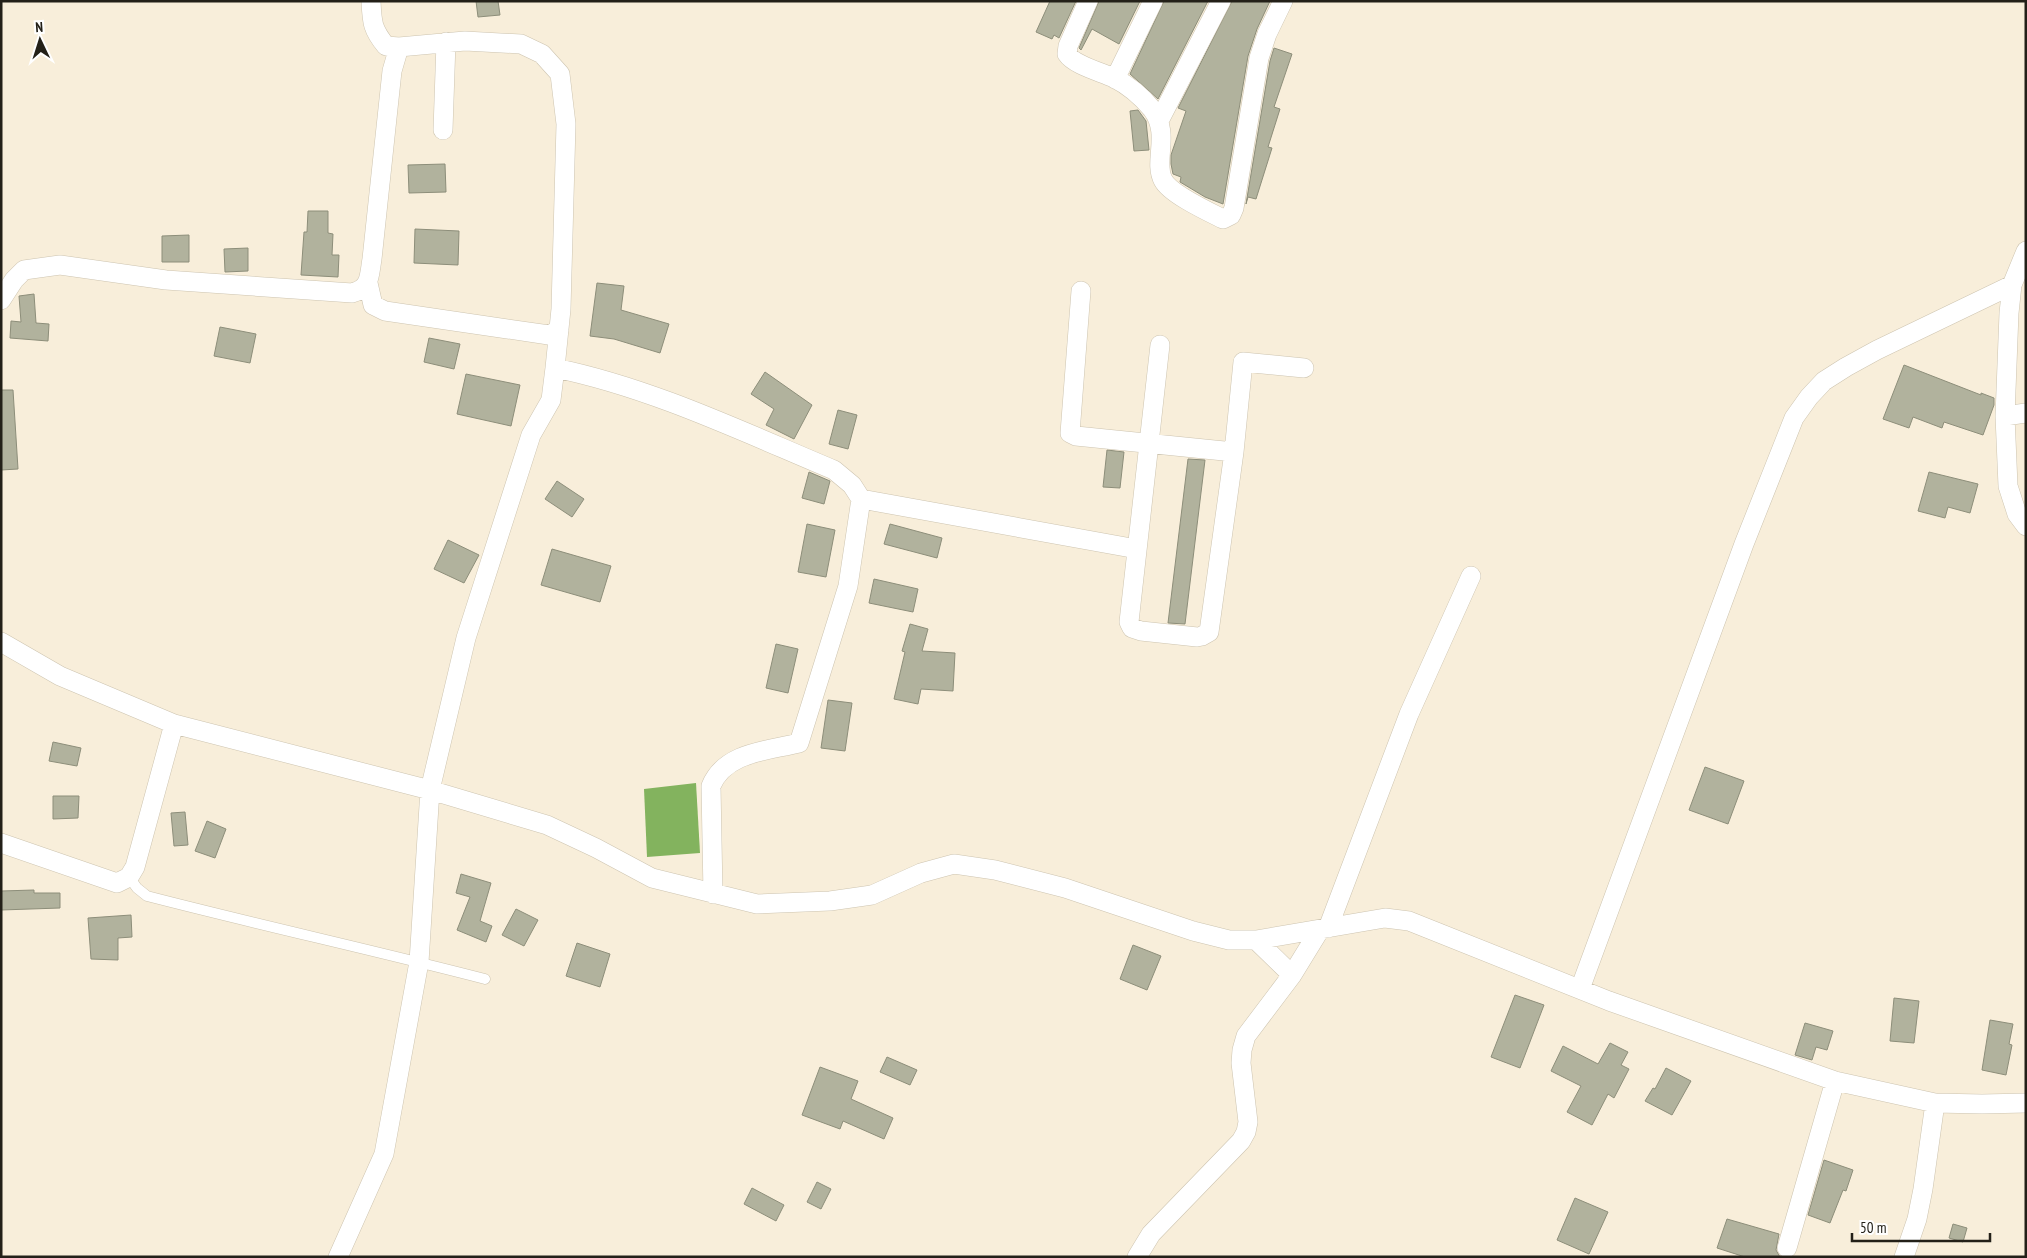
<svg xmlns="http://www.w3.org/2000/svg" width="2027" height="1258" font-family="'PT Sans Narrow',sans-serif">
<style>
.water{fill:#83b35e}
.building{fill:#b1b29d;stroke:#8d8e7a}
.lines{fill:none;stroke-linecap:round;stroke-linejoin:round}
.lane-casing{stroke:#cdc4b0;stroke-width:11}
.street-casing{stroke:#cdc4b0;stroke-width:20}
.lane{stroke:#fff;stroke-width:10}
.street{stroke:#fff;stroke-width:19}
</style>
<rect width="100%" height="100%" fill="#f8eeda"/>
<path class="water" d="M696,783L700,853L647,857L644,789Z"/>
<path class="building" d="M476,1H498L500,15L478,17Z
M1050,1H1076L1059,38L1054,35L1052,39L1036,32Z
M1099,1H1140L1119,44L1092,29L1081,50L1079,48Z
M1164,1H1208L1158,99L1130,74Z
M1232,1H1270L1257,29L1248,56L1223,204L1205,197L1180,182L1181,177L1173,174L1171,164V155L1186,111L1178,108Z
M1274,48L1292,54L1274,107L1280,109L1268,147L1272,148L1256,199L1248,197L1246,204L1270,61Z
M1138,110L1146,121L1149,150L1134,151L1130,111Z
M445,164L446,192L409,193L408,165Z
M308,211H328V233L333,234L332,255H339L338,277L301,275L304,232H307Z
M415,229L459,231L458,265L414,263Z
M189,235V262H162V236Z
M248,248V271L225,272L224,249Z
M597,283L624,286L621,310L669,324L660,353L614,339L590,336Z
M34,294L36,323L49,324L48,341L10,338L11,321L21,322L19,296Z
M220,327L256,334L250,363L214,356Z
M429,338L460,344L454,369L424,362Z
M1904,365L1981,395V393L1994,398V405L1983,435L1944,422L1942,428L1913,417L1909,428L1883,419Z
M765,372L812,405L794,439L766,425L774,409L751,394Z
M466,374L520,385L511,426L457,414Z
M1,390H13L18,469L1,470Z
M838,410L857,415L848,449L829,444Z
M1107,450L1124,452L1120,488L1103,487Z
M1188,459L1205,460L1185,624L1168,623Z
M809,472L830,481L824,504L802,498Z
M1929,472L1978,484L1970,513L1948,507L1945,518L1918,511Z
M557,481L584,499L572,517L545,499Z
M807,524L835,530L826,577L798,572Z
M890,524L942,538L937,558L884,544Z
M448,540L479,555L464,583L434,569Z
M552,549L611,566L600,602L541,585Z
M874,579L918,589L913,612L869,603Z
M910,624L928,629L922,651L955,653L953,691L921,689L918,704L894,699L905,652L902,651Z
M776,644L798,649L788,693L766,688Z
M828,700L852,703L845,751L821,748Z
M53,742L81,748L77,766L49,761Z
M1705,767L1744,781L1728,824L1689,810Z
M53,796H79L78,818L53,819Z
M185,812L188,845L174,846L171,813Z
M207,821L226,829L215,858L195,851Z
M461,874L491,883L480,921L492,926L486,942L457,930L470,897L456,893Z
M34,890V893H60V908L1,910V891Z
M516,909L538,920L524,946L502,935Z
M131,915L132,937L118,938V960L91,959L88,918Z
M577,943L610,954L600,987L566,976Z
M1133,945L1161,956L1147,990L1120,979Z
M1515,995L1544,1005L1520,1068L1491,1057Z
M1894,998L1919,1001L1914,1043L1890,1041Z
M1990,1020L2013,1024L2009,1044L2012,1045L2006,1075L1982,1070Z
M1805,1023L1833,1031L1827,1050L1816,1047L1812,1060L1795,1055Z
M1610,1043L1628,1052L1621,1065L1629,1069L1614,1098L1608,1094L1592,1125L1567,1112L1581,1086L1551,1071L1563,1046L1598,1064Z
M887,1057L917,1070L910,1085L880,1072Z
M820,1067L858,1081L851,1099L893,1118L884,1139L843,1121L840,1129L802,1115Z
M1666,1068L1691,1081L1672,1115L1645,1101L1653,1088L1655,1089Z
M1824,1160L1853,1170L1846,1191L1843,1190L1830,1223L1808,1215Z
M817,1182L831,1189L821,1209L807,1202Z
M752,1188L784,1205L776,1221L744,1204Z
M1575,1198L1608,1212L1589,1254L1557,1240Z
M1727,1219L1779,1234L1776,1250L1780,1257H1745L1717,1248Z
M1953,1224L1967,1228L1963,1242L1949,1238Z"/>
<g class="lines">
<g class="lane-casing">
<path id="lane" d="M129,877L137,888L147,896C259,925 373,950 485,979"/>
</g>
<g class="street-casing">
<path id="street" d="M371,1C372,22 372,29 386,46L399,47
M1088,1L1068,46L1067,54C1074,65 1101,72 1114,78C1128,85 1142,97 1152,109C1171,134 1153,161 1163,180C1170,194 1209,212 1223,219L1231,215L1234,208L1259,58L1267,34L1283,1
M1115,79L1153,1
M1159,121L1221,1
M443,130L446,42
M2026,251L2012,285L2009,313L2005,416L2008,486L2017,514L2026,526
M368,283L373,305L385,311L549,335L559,330
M1081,291L1070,433L1076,436L1234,452
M1,300L14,280L24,270L60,265L166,280L352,293C371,288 369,276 372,259L392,71L399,47L465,41L521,44L542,54L560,74L566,124L561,309L555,368
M1160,345L1129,622L1132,628L1141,631L1197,637L1202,636L1209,632L1234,452L1243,362L1304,368
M2005,416L2026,413
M861,499L1137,549
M1,642L60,676L174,724L430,790L547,825L596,848L652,878L757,904L830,901L872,895L921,873L954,864L995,870L1065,888L1193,931L1229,940H1256L1385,918L1409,921L1609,1001L1835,1081L1935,1103L1982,1104L2026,1103
M1,843L117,883L129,877L135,867L174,724
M1328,928L1409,714L1471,576
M1256,940L1292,975
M1580,989L1744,544L1794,418L1809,397L1824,381L1846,367L1877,350L2012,285
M1787,1248L1835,1081
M338,1257L384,1154L419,962L430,790L466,638L531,435L551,400L555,368C652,388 743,432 834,470L852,485L861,499L848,586L799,743C767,751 725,752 711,786L713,894
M1137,1257L1151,1234L1241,1141L1246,1132L1248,1122L1241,1063L1242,1050L1246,1036L1292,975L1319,931
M1904,1257L1917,1219L1923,1189L1935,1103"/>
</g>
<use href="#lane" class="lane"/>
<use href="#street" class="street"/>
</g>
<rect width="2027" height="1258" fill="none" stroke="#232018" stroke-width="5"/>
<g transform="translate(40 40) rotate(356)" stroke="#ffffff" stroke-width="4" paint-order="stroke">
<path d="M0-4L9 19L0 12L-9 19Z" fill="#232018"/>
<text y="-8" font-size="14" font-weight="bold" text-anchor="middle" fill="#232018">N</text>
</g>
<path d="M1852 1233v8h138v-8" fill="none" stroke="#232018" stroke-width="2.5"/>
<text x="1860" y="1233" font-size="15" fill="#232018" stroke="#ffffff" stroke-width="4" paint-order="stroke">50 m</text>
</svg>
